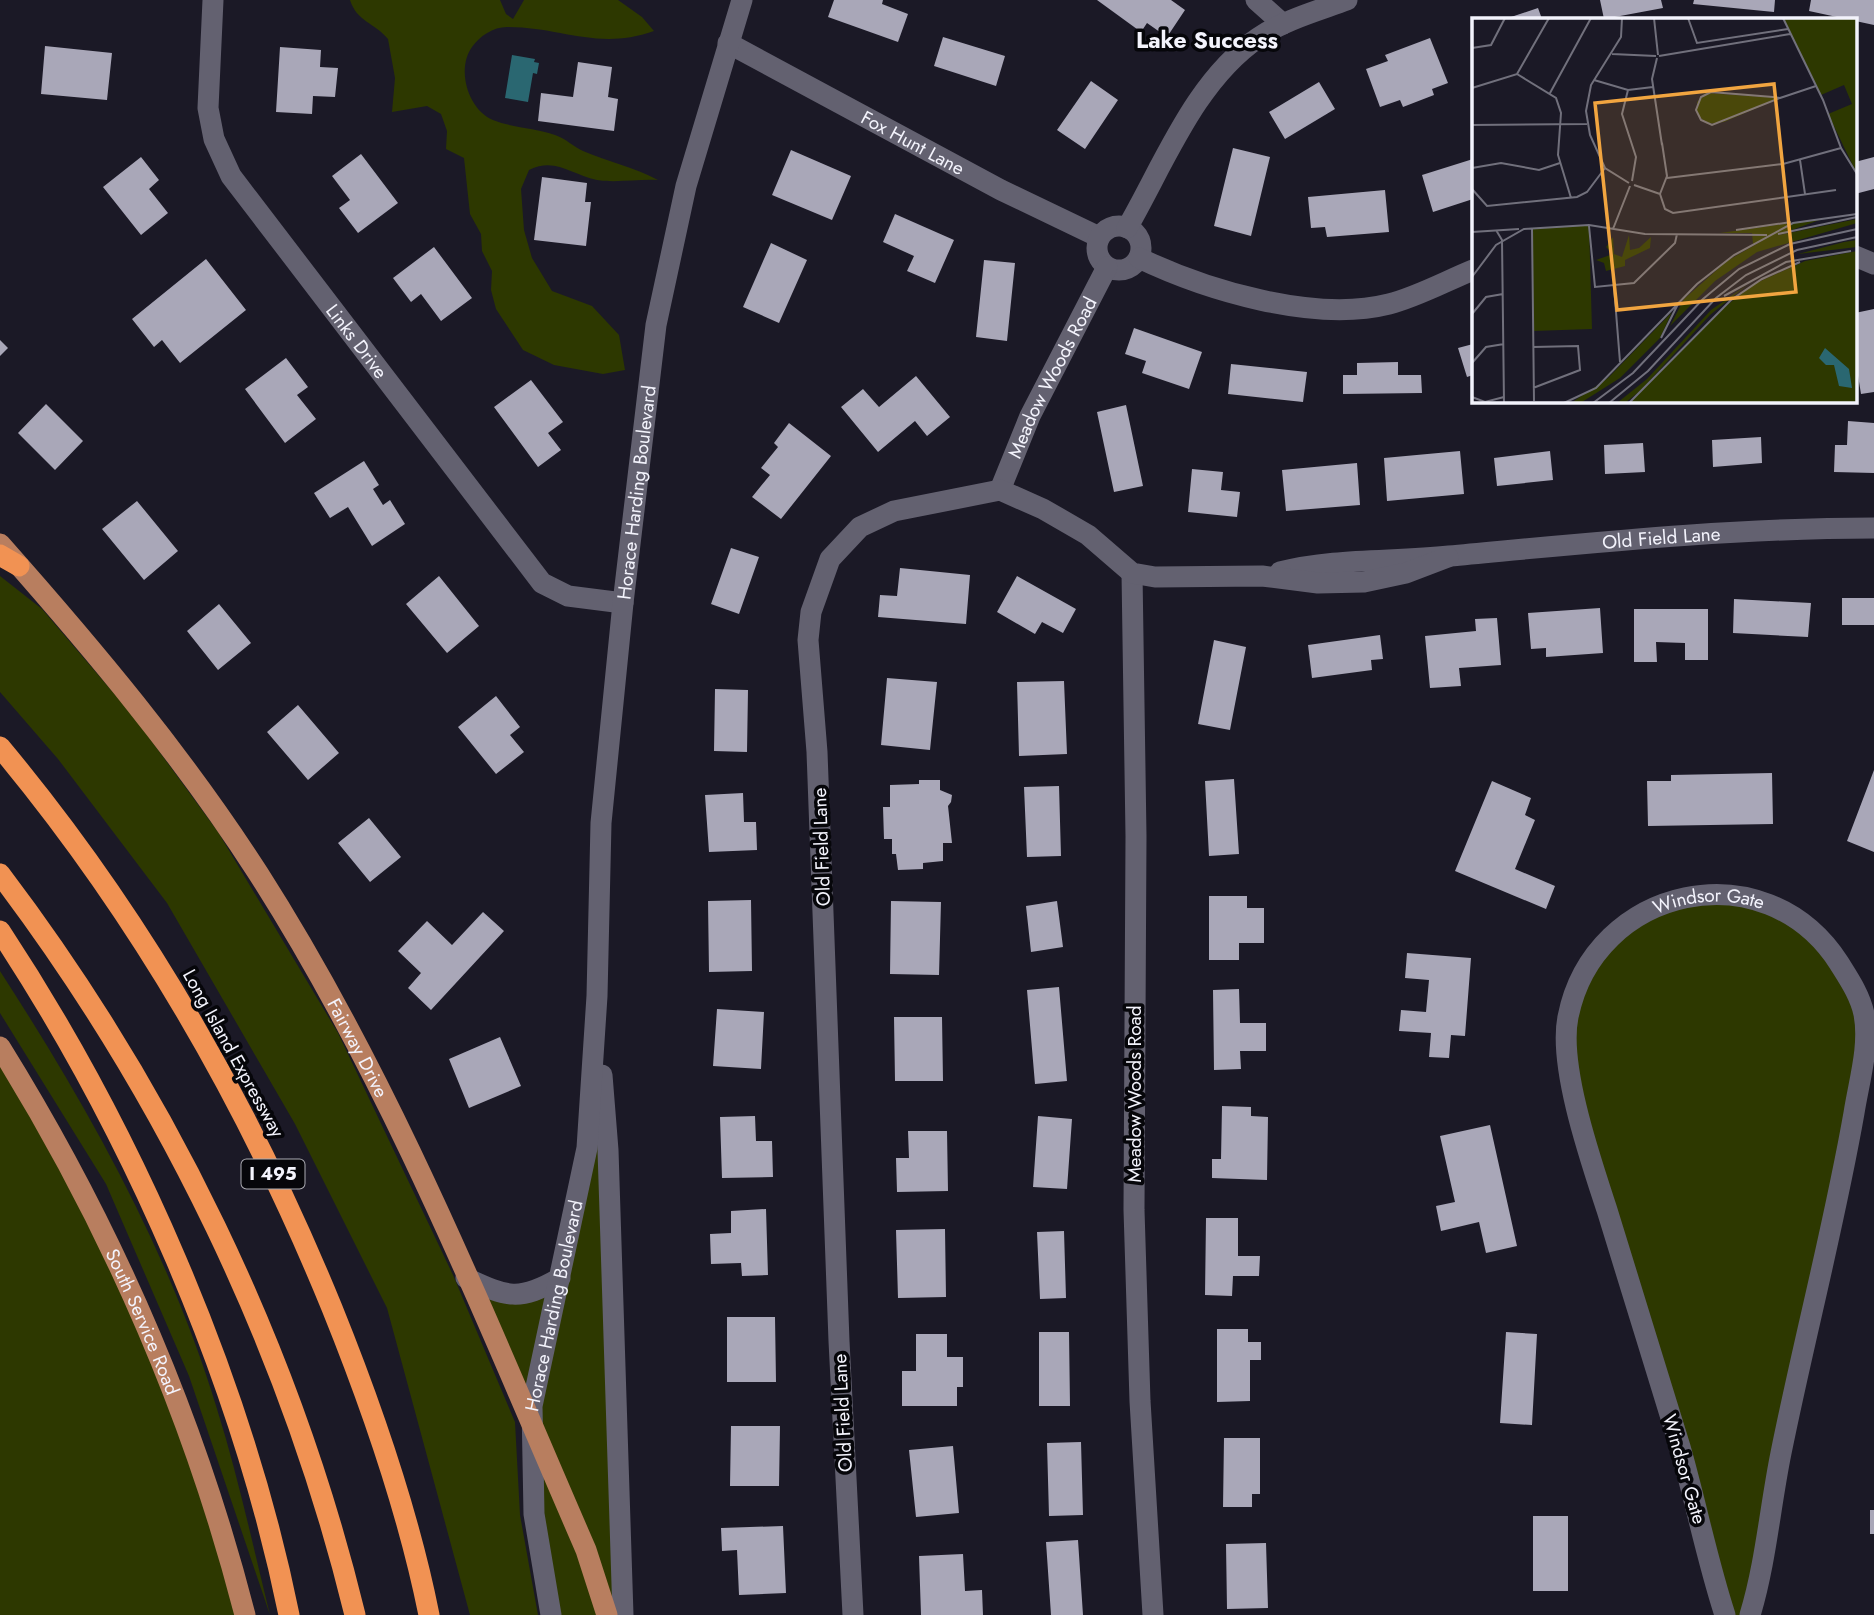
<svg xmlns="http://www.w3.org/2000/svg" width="1874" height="1615" font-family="Jost,sans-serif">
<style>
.green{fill:#2d3800}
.water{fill:#2a6771}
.building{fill:#a9a7b8}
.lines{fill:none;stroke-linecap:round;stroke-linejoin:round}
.minor{stroke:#636170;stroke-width:21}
.major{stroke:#b87e5f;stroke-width:21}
.highway{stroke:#f19253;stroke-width:21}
.labels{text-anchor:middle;stroke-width:7;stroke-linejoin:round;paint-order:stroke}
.shield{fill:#06060a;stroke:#acacb3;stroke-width:2}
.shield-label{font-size:18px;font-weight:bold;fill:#f3f3fc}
.street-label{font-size:19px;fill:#f3f3fc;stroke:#06060a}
.quarter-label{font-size:23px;font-weight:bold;fill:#f3f3fc;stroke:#06060a}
.inset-road{fill:none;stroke:#71707c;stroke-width:2}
.view{fill:#f1a540;fill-opacity:0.15;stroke:#f1a540;stroke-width:3.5}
.inset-edge{fill:none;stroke:#f3f3fc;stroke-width:3.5}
</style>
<rect width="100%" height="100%" fill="#1b1926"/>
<path class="green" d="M350,0H500L506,14L513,19L524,0H618L642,17L654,31C598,51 562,27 507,27C493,27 480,36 472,47C456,69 468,110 493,120C513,128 536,128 555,135C565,138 574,147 583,151C608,162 634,167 658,180C638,179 615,183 597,180C571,175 556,157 529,170L521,189L524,230L532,258L552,291L592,306L619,335L625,370L603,374L554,365L523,350L496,309L491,290L492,271L482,251L481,234L470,214L464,158L446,149L447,131L441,114L427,106L392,112L395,78L388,39C375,23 357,22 350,0Z
M0,576L42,609L134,717L218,832L338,1033L453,1275L515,1422L520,1515L538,1615H470L387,1308L295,1124L167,903L58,759L0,692Z
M1717,894L1815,934L1864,1017L1750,1615H1725L1582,1130L1567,1018L1618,931Z
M0,971C88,1107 170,1253 217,1409C238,1476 253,1546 270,1615L189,1376L106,1184L0,1013Z
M597,996L623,1615H551L531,1426L466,1278L493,1290L560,1278Z
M0,1058L45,1130L148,1339L239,1615H0Z"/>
<path class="water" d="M512,55L535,59L534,62L539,63L537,74L533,73L528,102L505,98Z"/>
<path class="building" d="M834,0H883L882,4L908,14L898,42L828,17Z
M1097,0H1171L1185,10L1167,37L1147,23L1141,32Z
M1600,0H1661L1663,8L1604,19Z
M1694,0H1775L1774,12L1693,4Z
M1811,0H1874V25L1809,11Z
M1538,8L1542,19H1505Z
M943,37L1005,56L996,86L934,66Z
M1430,38L1448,83L1432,89L1434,95L1403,107L1400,100L1380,107L1366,69L1388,61L1385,55Z
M45,46L112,53L107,100L41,94Z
M280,47L321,50L320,67L338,68L335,97L313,96L312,114L276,112Z
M578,62L612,67L608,97L618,99L614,131L538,121L541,93L573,97Z
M1091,81L1118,100L1085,149L1057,130Z
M1319,82L1335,109L1285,139L1269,112Z
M1233,148L1270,157L1251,236L1214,226Z
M791,150L851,176L832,220L772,195Z
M361,154L398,203L358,233L339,208L350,200L332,176Z
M141,157L159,180L149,189L168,213L141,235L103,187Z
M1874,157V189L1855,194V162Z
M1473,159V199L1433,212L1422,175Z
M542,177L587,183L585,202H591L586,246L534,240Z
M1385,190L1389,232L1327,237L1325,227L1311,228L1308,197Z
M895,214L954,240L935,283L907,271L914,256L883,242Z
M771,243L807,260L779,323L743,307Z
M434,247L472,298L441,321L421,294L411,302L393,278Z
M206,259L246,310L180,363L162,340L154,347L132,319Z
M984,260L1015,263L1007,341L976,337Z
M1874,309V392L1861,394L1855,357V313Z
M1134,328L1202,352L1189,389L1142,373L1146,361L1125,354Z
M0,340L8,348L0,356Z
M1473,344V375L1467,377L1458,348Z
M286,358L308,387L297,395L316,419L285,443L245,389Z
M1398,362V375H1421L1422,393L1343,394V375H1357V363Z
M1231,364L1307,372L1303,402L1228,394Z
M916,376L950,417L927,436L915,421L878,452L841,407L863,389L879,407Z
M531,380L563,422L548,433L561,450L538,467L494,407Z
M46,404L83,441L55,470L18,433Z
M1126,405L1143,486L1114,492L1097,412Z
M1848,421L1874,423V473L1834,472L1835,445H1847Z
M789,423L831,456L781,519L752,497L770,475L761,468L778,447L774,443Z
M1761,437L1762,463L1713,467L1712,440Z
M1643,443L1645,472L1605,474L1604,445Z
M1460,451L1464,494L1387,501L1384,458Z
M1550,451L1553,480L1497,486L1494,458Z
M364,461L379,485L373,489L383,505L390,500L405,524L372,546L348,507L330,518L314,493Z
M1357,463L1360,505L1286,511L1282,470Z
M1192,469L1223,472L1221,490L1240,492L1237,517L1188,512Z
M137,501L178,551L144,580L102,529Z
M731,548L759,557L739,614L711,604Z
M900,568L970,575L966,624L878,617L880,595L897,596Z
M439,576L479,626L447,653L406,604Z
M1017,576L1076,609L1063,633L1042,622L1035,634L997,612Z
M1842,598H1874V625H1842Z
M1734,599L1811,603L1808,637L1733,633Z
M219,604L251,643L218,670L187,631Z
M1600,608L1603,653L1546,657V648L1531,649L1528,613Z
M1634,609H1708V660H1685V643L1656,642L1657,662H1634Z
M1497,618L1501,665L1459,668L1461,686L1430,688L1425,636L1476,631L1475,619Z
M1380,635L1383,659L1371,660L1372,670L1312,678L1308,645Z
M1214,640L1246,647L1230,730L1198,724Z
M887,678L937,682L930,750L881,745Z
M1064,681L1067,754L1019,756L1017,682Z
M715,689L748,690L747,752L714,751Z
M496,696L520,727L510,735L524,752L496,774L458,727Z
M298,705L339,753L308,780L267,732Z
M1874,770V852L1847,841Z
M1772,773L1773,824L1648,826L1647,781H1671V775Z
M1234,779L1239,854L1209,856L1205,781Z
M919,780H940V790L952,795L951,802L948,806L952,843H943V861L923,863V869L898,870L896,854H892V839H884L883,807H890V785L919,784Z
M1492,781L1531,798L1525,815L1535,820L1515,869L1555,886L1546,909L1455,871Z
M1059,786L1061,856L1027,857L1024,787Z
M743,793L744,822H756L757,850L709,852L705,795Z
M369,818L401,857L370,882L338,843Z
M1209,896H1247V908H1264V943H1239V960H1209Z
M751,900L752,971L709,972L708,901Z
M891,901L941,902L939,975L890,974Z
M1057,901L1063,947L1031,952L1026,906Z
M483,912L504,931L431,1010L408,988L421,973L398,951L427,921L452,945Z
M1407,953L1471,958L1465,1036L1451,1035L1449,1058L1429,1057L1431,1033L1399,1031L1401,1010L1426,1012L1429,980L1405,978Z
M1059,987L1067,1081L1035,1084L1027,990Z
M1239,989L1240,1023H1266V1051H1240L1241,1069L1214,1070L1213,990Z
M717,1009L764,1012L761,1069L713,1066Z
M894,1017H942L943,1081H895Z
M500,1037L521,1086L469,1108L449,1059Z
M1222,1106L1251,1107V1116L1268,1117L1267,1180L1212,1178V1159H1221Z
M755,1116L756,1141H772L773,1177L722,1178L720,1117Z
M1038,1116L1072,1119L1067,1189L1033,1187Z
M1490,1125L1517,1246L1486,1253L1479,1222L1441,1231L1436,1206L1455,1202L1440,1136Z
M908,1131H947L948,1191L897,1192L896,1158H909Z
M766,1209L768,1275L742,1276L741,1263L711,1264L710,1234L731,1233V1211Z
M1206,1218H1238V1256H1260L1259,1276H1233L1232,1296L1205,1295Z
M945,1229L946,1297L898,1298L896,1230Z
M1064,1231L1066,1298L1040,1299L1037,1232Z
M727,1317H775L776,1382H727Z
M1217,1329H1248V1342H1261V1360H1250V1401L1217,1402Z
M1039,1332H1069L1070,1406H1039Z
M1506,1332L1537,1334L1532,1425L1500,1423Z
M916,1334H947V1357H963V1387H957V1406H902V1371H916Z
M731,1426H780L779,1486H730Z
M1224,1438H1260V1494H1252V1507H1223Z
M1081,1442L1083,1515L1049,1516L1047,1443Z
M953,1446L959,1513L916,1517L909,1450Z
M1870,1510H1874V1534H1870Z
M1533,1516H1568V1591H1533Z
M783,1526L786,1593L739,1595L737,1550L722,1551L721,1528Z
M1078,1540L1083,1615H1051L1046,1542Z
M1266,1543L1268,1608L1227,1609L1226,1544Z
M963,1554L965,1591L982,1590L983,1615H921L919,1556Z"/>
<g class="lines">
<g class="minor">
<path id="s1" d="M213,0L208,108L214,139L231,176L542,583L568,596L623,603"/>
<path d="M1256,0L1283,24"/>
<path id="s2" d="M728,43L1001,190L1099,237"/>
<circle cx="1119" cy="248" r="22"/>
<path d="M1127,228C1164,164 1195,81 1258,38C1284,20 1317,11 1347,0"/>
<path d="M1855,256L1874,264"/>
<path d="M1139,258C1206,290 1314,323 1389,304C1417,297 1446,281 1473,270"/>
<path id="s3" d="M1000,490L1030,416L1107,267"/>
<path id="s4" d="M1280,572C1334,558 1393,562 1449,556C1591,543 1732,528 1874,528"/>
<path d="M1132,573L1136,836L1134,1210L1140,1401L1153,1615"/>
<path d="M602,1075L608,1150L623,1615"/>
<path d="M466,1278C507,1297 519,1302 560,1278"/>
<path id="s5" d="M551,1615L534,1514L532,1406L587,1148L597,996L601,823L623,603L656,325L686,186L742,0"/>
<path d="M853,1615L839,1341L817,752L808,640L811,612L830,559L860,527L894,511L1000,490L1043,509L1088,535L1132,573L1155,577L1262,576L1318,583L1364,582L1406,573L1448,557"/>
<path id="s6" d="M1725,1615C1707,1560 1696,1503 1680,1447C1656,1368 1631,1289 1607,1210C1591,1161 1558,1066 1568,1017C1594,886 1765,848 1839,963C1849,979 1860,995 1864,1014C1870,1046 1859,1081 1854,1113C1834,1227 1804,1339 1781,1453C1770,1507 1766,1562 1750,1615"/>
</g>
<g class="major">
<path id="s7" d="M0,544C93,649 182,755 258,873C393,1084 486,1320 586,1550L607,1615"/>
<path id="s8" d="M0,1047C110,1224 193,1413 245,1615"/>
</g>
<path class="highway" d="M0,555L19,566
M0,747C141,916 249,1105 332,1308C372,1407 408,1510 429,1615
M0,874C166,1093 290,1348 355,1615
M0,931C132,1131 241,1379 289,1615"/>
</g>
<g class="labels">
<rect class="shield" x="241.5" y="1159.5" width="63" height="29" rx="5"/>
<g class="shield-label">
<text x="273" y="1180">I 495</text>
</g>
<g class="street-label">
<text dy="7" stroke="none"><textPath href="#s2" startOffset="210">Fox Hunt Lane</textPath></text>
<text dy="7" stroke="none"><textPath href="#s1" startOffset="388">Links Drive</textPath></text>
<text dy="7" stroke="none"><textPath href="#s3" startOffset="124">Meadow Woods Road</textPath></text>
<text dy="7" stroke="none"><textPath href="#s5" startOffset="1132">Horace Harding Boulevard</textPath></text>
<text dy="7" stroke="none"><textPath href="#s4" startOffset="383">Old Field Lane</textPath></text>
<text transform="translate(821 847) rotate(-92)" y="7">Old Field Lane</text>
<text dy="7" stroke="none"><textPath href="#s6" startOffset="821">Windsor Gate</textPath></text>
<text dy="7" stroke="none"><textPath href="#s7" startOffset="620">Fairway Drive</textPath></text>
<text transform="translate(234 1053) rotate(61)" y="7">Long Island Expressway</text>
<text transform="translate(1134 1094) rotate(-90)" y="7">Meadow Woods Road</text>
<text dy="7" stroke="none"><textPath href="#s5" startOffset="313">Horace Harding Boulevard</textPath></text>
<text dy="7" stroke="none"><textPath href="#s8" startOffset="310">South Service Road</textPath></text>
<text transform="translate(842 1413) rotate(-93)" y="7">Old Field Lane</text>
<text transform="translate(1685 1469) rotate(74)" y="7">Windsor Gate</text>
</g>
<g class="quarter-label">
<text x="1207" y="48">Lake Success</text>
</g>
</g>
<g transform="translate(1472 18)">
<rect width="385" height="385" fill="#1b1926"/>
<path d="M311,0H385V156L356,96L380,86L372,67L349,77ZM233,75L308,80L252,104L235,106L225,96V84ZM353,200L281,226L280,215H248ZM385,201V205L285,234L243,263L198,308L212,281L255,243L297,219ZM117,207L120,311L61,313L60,210ZM157,217L158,232L167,230L179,219L178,230L153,242V248L134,253L132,245L124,242L141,236L134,229L141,219L142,236L150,239ZM385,222V229L326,236L372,224ZM385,233V385H158L244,296L280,267L333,243ZM275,267L238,297L169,372L153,385H145L175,361L239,292ZM200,294L188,320L148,360L110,384L99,385L136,360Z" fill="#2d3800"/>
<path d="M353,330L377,351L380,370L367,368L362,347H354L347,340Z" fill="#2a6771"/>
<path class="inset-road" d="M150,0L149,19L119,67L114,93L118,117L133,150L157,165M182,0L186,37M216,0L225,25L316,11M311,0L351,82L369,130L385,156M0,30L19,27L33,0M140,36L184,38M187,38L318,16M185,40L180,61L190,127M45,56L77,0M122,62L156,72L181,69M0,70L45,56L84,80L89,95L86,137L99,180M156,72L150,96L164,139L160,163M239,74L301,79L308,80L240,107L229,102L224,92L229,79ZM78,75L119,0M308,80L344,68M0,107L115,106M190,125L195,158L188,176L193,191L201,195L364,172M328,142L333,176M0,150L29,145L67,152L88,145M195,160L311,146L369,130M162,167L188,176M0,171L15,188L105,179L115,174L133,150M117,208L123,269L162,265L203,225L205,216M60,210L62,383M141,211L158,168M24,212L30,222L32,385M264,212L319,204M0,214L47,211M306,216L385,199M0,259L24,227L52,211L117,207L173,216L295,217M142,269L148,344M252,278L314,244L379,233M0,296L14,279L31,276M189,320L207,284M61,329L106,328L108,352L61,370M0,345L14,329L32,326M0,379L13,384L32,379M92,385L124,370L225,266L262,237L321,205L385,196M121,385L161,355L231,281L267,251L318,226L385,211M137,385L176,353L244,280L274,257L325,232L385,219M157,385L259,282L290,261L328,244"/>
<path class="view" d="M302,66L324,274L145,292L123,85Z"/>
<rect width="385" height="385" class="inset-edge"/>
</g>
</svg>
